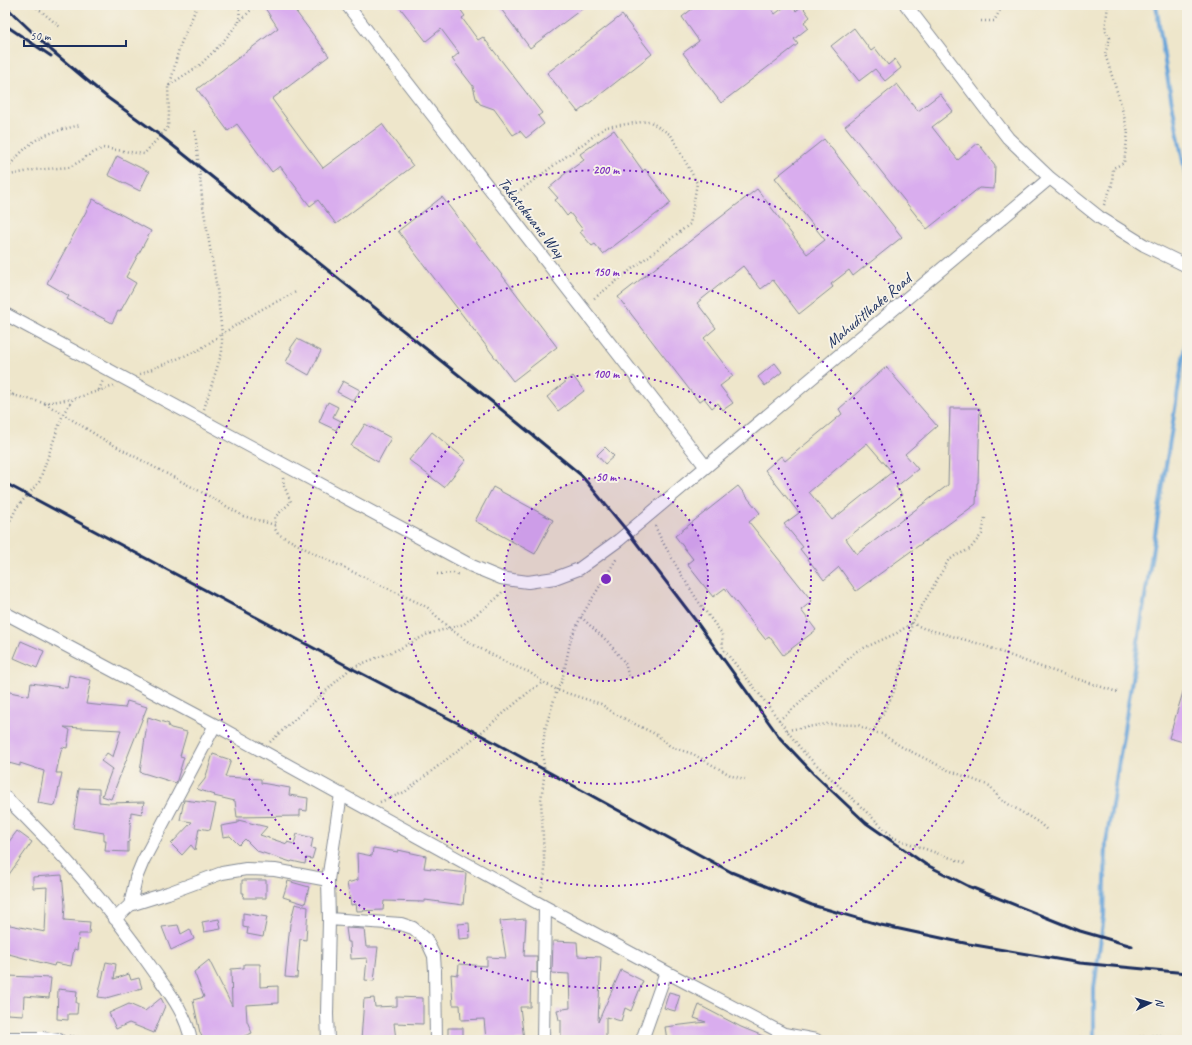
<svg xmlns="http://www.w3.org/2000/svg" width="1192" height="1045" font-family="Caveat,sans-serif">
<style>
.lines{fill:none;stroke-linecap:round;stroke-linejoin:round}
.stream{stroke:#68a4d9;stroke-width:4}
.building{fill:#d9adee;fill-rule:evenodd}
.street-casing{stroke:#848a94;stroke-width:14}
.path{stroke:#848a94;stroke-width:2.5;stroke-dasharray:1 3;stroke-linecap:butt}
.street{stroke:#fff;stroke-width:12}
.rail{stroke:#1b2f5e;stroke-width:3}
.ring{fill:none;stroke:#7b2cbf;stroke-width:2;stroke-dasharray:2 4}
.labels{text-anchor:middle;stroke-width:4;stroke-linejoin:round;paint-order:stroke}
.street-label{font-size:16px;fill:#1b2f5e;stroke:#f7f3e8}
.centre{fill:#7b2cbf;stroke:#f7f3e8;stroke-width:2}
.ring-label{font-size:12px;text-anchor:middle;font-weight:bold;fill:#7b2cbf;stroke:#f7f3e8;stroke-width:4;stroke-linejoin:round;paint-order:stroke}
</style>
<rect width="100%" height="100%" fill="#f7f3e8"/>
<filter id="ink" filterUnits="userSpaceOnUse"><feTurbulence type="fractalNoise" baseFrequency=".025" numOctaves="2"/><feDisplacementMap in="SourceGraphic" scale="8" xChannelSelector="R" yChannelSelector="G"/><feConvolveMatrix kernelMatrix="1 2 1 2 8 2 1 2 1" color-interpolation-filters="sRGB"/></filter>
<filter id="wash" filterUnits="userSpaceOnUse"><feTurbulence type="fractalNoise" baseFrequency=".012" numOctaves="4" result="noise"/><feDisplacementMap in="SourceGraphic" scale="16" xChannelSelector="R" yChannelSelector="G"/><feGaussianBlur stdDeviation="0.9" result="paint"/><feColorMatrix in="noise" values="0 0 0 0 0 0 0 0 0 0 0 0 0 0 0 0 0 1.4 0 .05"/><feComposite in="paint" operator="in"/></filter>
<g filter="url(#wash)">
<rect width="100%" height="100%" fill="#eee6cb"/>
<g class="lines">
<path class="stream" d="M1156,5L1169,87L1187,183
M1094,1040V988L1104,916L1106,843L1187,333"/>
</g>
<g id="blocks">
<path class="building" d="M263,5H291L329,56L272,99L323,168L382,124L413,166L336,224L318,200L310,206L280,166L272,172L237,124L228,131L197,89L278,28Z
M398,5H457L465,16L462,18L478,40L483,37L542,113L538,116L544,124L526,138L520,131L513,135L494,109L480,104L476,98L473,86L452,59L459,53L441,29L426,41Z
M498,5H587L530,48Z
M697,5H769L775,14L787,5H791L796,11L802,6L810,17L804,22L808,28L794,39L798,44L721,103L683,53L699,41L682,17Z
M622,15L652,54L578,112L547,73Z
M854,28L871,51L875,48L888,65L895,59L901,68L885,81L875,69L859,81L831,46Z
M897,84L918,111L940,94L953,111L932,127L958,160L978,143L995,165L994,189L979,188L927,229L845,126Z
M614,130L643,171L645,169L671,203L603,254L595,244L592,246L580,232L583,230L570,213L567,216L555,200L558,198L549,188L562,177V176L584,160L580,154Z
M824,139L902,237L853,276L849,270L831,284L833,287L799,314L773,280L761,289L743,266L697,303L716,328L704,338L733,376L720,386L733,403L723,410L718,403L712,408L704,398L699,402L618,297L757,189L807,254L825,240L775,178Z
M117,156L149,172L140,191L108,175Z
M442,197L557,347L513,381L398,231Z
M93,199L151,231L126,277L136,283L120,312L118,311L112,323L67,299L69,296L47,283Z
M297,339L321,351L309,375L286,362L292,350L290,349Z
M775,363L782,372L765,386L758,377Z
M886,367L937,426L905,454L918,469L896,487L902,495L846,539L857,554L948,485L950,408H980L978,483H977L976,504L856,591L839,567L824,580L811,563L800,549L803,547L784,524L799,513L765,470L781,456L785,461L842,414L839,409ZM867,443L892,472L832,520L809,492Z
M573,376L584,391L558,411L547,397Z
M343,381L360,390L354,401L337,392Z
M328,402L338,407L333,417L341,421L336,430L319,422Z
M365,424L391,438L378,462L351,446Z
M432,432L466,460L444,487L409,460Z
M605,447L614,456L605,464L597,455Z
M738,486L760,513L749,522L812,601L801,610L816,630L783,655L769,636L765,639L725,588L713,597L687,564L693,559L675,536Z
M493,487L553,520L535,554L475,521Z
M21,641L44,651L37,668L14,658Z
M69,675L91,680L86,704L125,708L127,701L147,707L111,799L102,796L112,769L101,761L107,753L113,757L121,730L64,727L70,730L67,748L62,747L56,773H62L55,806L38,803L44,771L20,763V766L5,762V691L29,696L31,683L67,688Z
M1184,689H1187V743L1169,738Z
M148,717L169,724L168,726L171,728L187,732L180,756L184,757L176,783L140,772Z
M213,754L231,760L225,777L261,779V783L290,788L289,795L308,798L307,811L300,810V816L237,817L235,801L214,796L215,795L197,789L205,779Z
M79,788L99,789V802L109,803L144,802L142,814L131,812L129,843L128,842V852L105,851L106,841H104V833L73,828Z
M184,800L216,804L210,830L199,828L195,850L191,845L182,855L171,844L192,822L180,820Z
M238,820L267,827L260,835L287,844V842L294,844L297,834L313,838L311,848L315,849L312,859L306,858L305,864L292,861L291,862L257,851L245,839L239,845L230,836L223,837L221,826L238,823Z
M17,831L32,842L5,880V847Z
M373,848L398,852V850L426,856L424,868L466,873L463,905L425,900V902L384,901L383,910L357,911L356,904L351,905L347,883L358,880L357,853L372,856Z
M62,875L65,905L64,920L90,922L89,934H79L77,950L74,949L71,966L55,963L54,966L5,953V924L45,932L47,887L33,888V877Z
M242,880H266V898H243L244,893H242Z
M288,881L309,887L305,904L283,897Z
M295,904L308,907L306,940L300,939L297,978L285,977L290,924Z
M243,913L267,917L263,937L247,934L248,928L243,927Z
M219,919L221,929L204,932L202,922Z
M526,919L524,956H537V973L531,972L530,1007H520L524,1040H486L484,1019L461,1020L460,1005H453L451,974L458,975L459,964L487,966V957L506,958L500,921Z
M469,923L470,938L459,939L458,924Z
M178,925L181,934L190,929L194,939L171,950L162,927Z
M346,928L364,929L366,947H378L374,981L365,980L367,958L351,959L350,942H348Z
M553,941L577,942L578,956L601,957L598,1022L621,970L643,981L631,1011L625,1008L621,1021L606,1017V1039L561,1040V1020H559L557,1010L570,1008L569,974L552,973Z
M209,960L232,1006L231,969L244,968V964H260V987L278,986V1003L246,1005L247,1021L252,1033L235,1040H204L200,1033L193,1000L204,997L194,972Z
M106,962L116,964L114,979L129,974L131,980L139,978L142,988L106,998L98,997Z
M9,976L51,978L49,998L24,996L23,1015L7,1014Z
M58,989L77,991L76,1003H78L77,1014H68V1020L57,1019Z
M669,992L680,995L675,1011L664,1008Z
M397,997L423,998V1024L394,1023L396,1040H361L364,999L374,998L375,1007L397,1006Z
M161,998L165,1006L154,1033L129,1023L116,1029L109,1013L129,1004L145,1011Z
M699,1005L741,1027L773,1040H667L665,1027L706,1022L694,1018Z
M448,1028H463V1038L448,1039Z"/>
</g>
</g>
<g filter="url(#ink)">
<use href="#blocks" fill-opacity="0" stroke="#848a94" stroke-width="1"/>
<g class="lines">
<g class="street-casing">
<path id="street" d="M347,5L706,467
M906,5L1008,138L1050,178L1099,217L1144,245L1187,266
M5,314L472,566L501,578L513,580L528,582L555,578L579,569L619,540L1050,178
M5,613L215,725L545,907L666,972L784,1034L816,1040
M5,797C59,849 108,905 151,967C167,990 186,1012 191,1040
M130,905L136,878L143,861L215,725
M115,919L130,905L168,893L222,873L246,869L275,870L328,880
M329,919L401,924L413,928L426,939L434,956L435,971L436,1040
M5,1038H42L59,1040
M328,1040L327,1014L329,919L328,880L341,794
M543,1040L545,907
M642,1040L666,972"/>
</g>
<path class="path" d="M34,5L60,27
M240,5L239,22L256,5
M981,21H994L1003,5
M169,86C174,73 175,62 179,49C184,34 192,20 197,5
M195,131L203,206L217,289L222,334L260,310L296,292
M5,171C14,160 24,148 36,140C49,132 65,129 80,125
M5,176L34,170L70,167L82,160L87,156L103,148L144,154L168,127L169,114L168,86L200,65L222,43L239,22
M511,197L606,127L649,121L671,135L697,183L690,224L592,300
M1104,205L1112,185L1113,168L1124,163L1128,132L1120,101L1105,54L1110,38L1105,30L1108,5
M140,374L199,350L222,334
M114,386L73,399L63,414L101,438L152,466L209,496L243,516L275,525
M5,390L13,395
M99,390L103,380
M5,395H13L44,403L72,399
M204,409L222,352V335
M283,478L284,486L291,502L275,517V529L278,534L317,555L421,604L428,608L450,629L470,643L509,664L529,672L543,682L557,690L601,704L615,714L657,735L671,747L693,754L732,776L745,779
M985,518L982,534L970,549L955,556L948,561L912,623L923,628L980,644L1038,666L1117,692
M655,526L661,539L681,574L698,601L722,634L723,649L754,687L804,753L894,838L965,863
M5,531L17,507L39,482L63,414L44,403
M437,574L453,573L460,575
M581,617L608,642L625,663L629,678
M779,720L799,704L820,681L838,669L855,652L897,633L912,623
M787,730L827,724L858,725L873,732L882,734L902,747L948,770L990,786L1000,799L1038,822L1047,830
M873,732L893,694L906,650L912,623
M270,742L351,668L399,649L428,634L464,624L497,598L503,591
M380,802L405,792L479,734L530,691L543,682
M541,891L545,874L541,800L545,770L542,754L545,729L557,690L562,681L571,638L581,617L617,558
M69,1036L99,1040
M828,1038L839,1040
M1072,1040L1086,1037L1095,1040
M1124,1040L1139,1037L1161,1035"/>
<use href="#street" class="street"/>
<path class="rail" d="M5,6L51,50L108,98L161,136L496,405L581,475L628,532L696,621L780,738L814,774L866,823L925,864L968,886L1080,931L1132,946
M5,25L51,56
M5,483L351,668L479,734L731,872L812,905L881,925L969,944L1080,963L1187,973"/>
</g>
</g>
<circle cx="606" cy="579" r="102" fill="#7b2cbf" fill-opacity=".12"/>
<g class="ring">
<circle cx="606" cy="579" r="102"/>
<circle cx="606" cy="579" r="205"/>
<circle cx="606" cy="579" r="307"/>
<circle cx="606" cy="579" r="409"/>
</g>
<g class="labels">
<g class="street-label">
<text transform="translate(532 217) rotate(52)" y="6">Takatokwane Way</text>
<text transform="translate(868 310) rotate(-40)" y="6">Mahuditlhake Road</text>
</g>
</g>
<circle cx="606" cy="579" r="6" class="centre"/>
<g class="ring-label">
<text x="606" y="174">200 m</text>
<text x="606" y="276">150 m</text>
<text x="606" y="378">100 m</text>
<text x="606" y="481">50 m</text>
</g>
<rect width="1192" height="1045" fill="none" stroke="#f7f3e8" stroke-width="20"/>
<g transform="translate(1150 1003) rotate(85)" stroke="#f7f3e8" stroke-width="3" paint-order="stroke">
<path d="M0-3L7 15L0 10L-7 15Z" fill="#1b2f5e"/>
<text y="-6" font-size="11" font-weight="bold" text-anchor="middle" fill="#1b2f5e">N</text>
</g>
<path d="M24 40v6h102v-6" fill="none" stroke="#1b2f5e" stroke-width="2"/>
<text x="30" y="40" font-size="12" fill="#1b2f5e" stroke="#f7f3e8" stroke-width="3" paint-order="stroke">50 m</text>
</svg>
